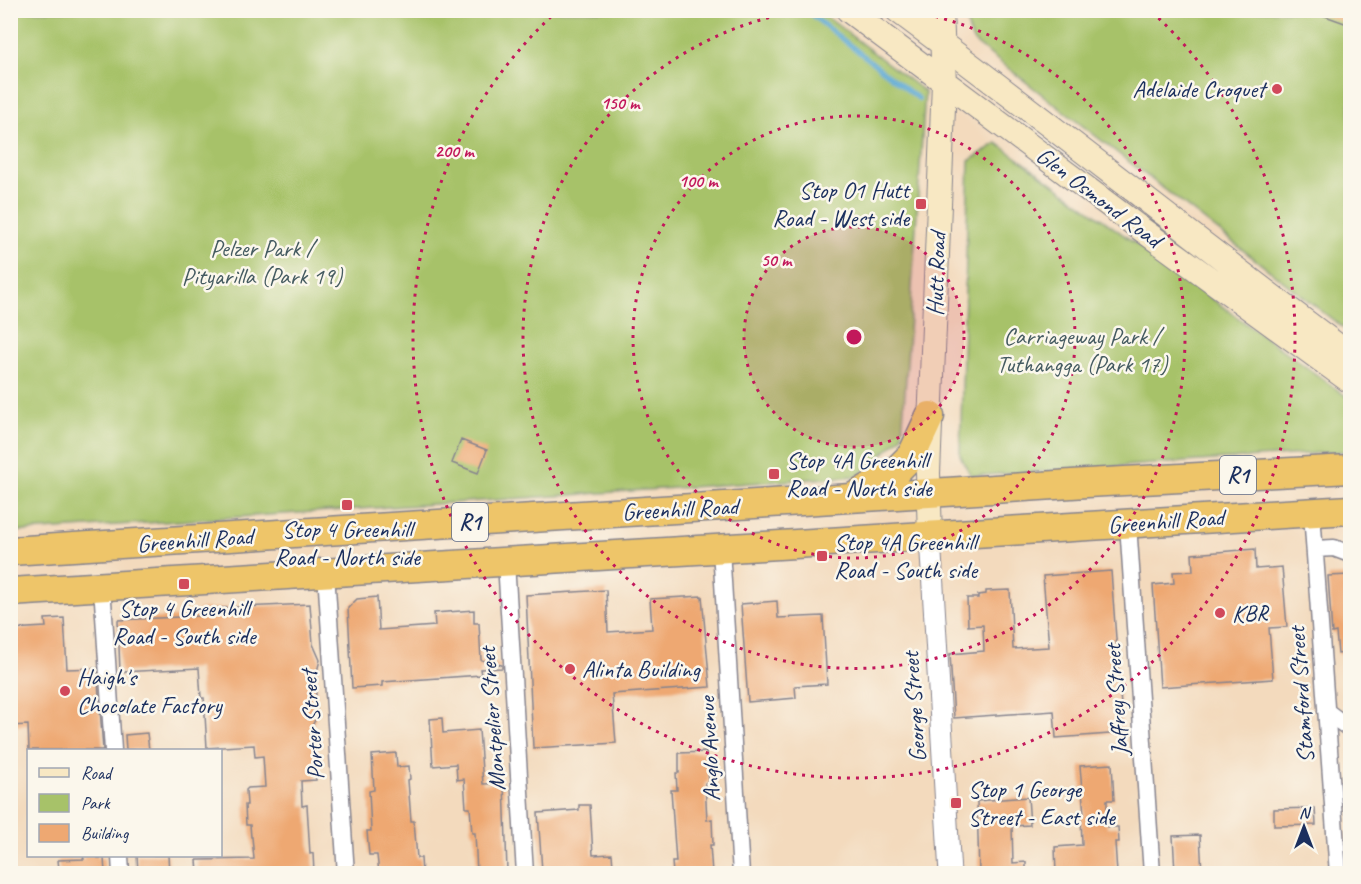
<svg xmlns="http://www.w3.org/2000/svg" width="1361" height="884" font-family="Caveat,sans-serif">
<style>
.green{fill:#a7c269;stroke:#617864;stroke-width:1.5}
.lines{fill:none;stroke-linecap:round;stroke-linejoin:round}
.stream{stroke:#5ba9d5;stroke-width:4.5}
.building{fill:#eea872}
.minor-casing{stroke:#87848e;stroke-width:19}
.tertiary-casing{stroke:#87848e;stroke-width:23}
.secondary-casing{stroke:#87848e;stroke-width:26}
.trunk-casing{stroke:#87848e;stroke-width:31}
.minor{stroke:#fff;stroke-width:16}
.tertiary{stroke:#fff;stroke-width:21}
.secondary{stroke:#f8e8c3;stroke-width:24}
.trunk{stroke:#eec569;stroke-width:28}
.ring{fill:none;stroke:#c2185b;stroke-width:3;stroke-dasharray:3 6}
.poi-dot{fill:#d1495b;stroke:#fbf7ec;stroke-width:2}
.labels{text-anchor:middle;stroke-width:5;stroke-linejoin:round;paint-order:stroke}
.shield{fill:#fbf7ec;stroke:#5e6b89;stroke-width:1.5}
.shield-label{font-size:22px;font-weight:bold;fill:#1b2f5e}
.poi-label{font-size:24px;fill:#1b2f5e;stroke:#fbf7ec;text-anchor:start}
.street-label{font-size:24px;fill:#1b2f5e;stroke:#fbf7ec}
.park-label{font-size:24px;fill:#455b61;stroke:#fbf7ec}
.centre{fill:#c2185b;stroke:#fbf7ec;stroke-width:3}
.ring-label{font-size:18px;text-anchor:middle;font-weight:bold;fill:#c2185b;stroke:#fbf7ec;stroke-width:5;stroke-linejoin:round;paint-order:stroke}
</style>
<rect width="100%" height="100%" fill="#fbf7ec"/>
<filter id="ink" filterUnits="userSpaceOnUse"><feTurbulence type="fractalNoise" baseFrequency=".0167" numOctaves="2"/><feDisplacementMap in="SourceGraphic" scale="12" xChannelSelector="R" yChannelSelector="G"/><feConvolveMatrix kernelMatrix="1 2 1 2 8 2 1 2 1" color-interpolation-filters="sRGB"/></filter>
<filter id="wash" filterUnits="userSpaceOnUse"><feTurbulence type="fractalNoise" baseFrequency=".008" numOctaves="4" result="noise"/><feDisplacementMap in="SourceGraphic" scale="24" xChannelSelector="R" yChannelSelector="G"/><feGaussianBlur stdDeviation="1.35" result="paint"/><feColorMatrix in="noise" values="0 0 0 0 0 0 0 0 0 0 0 0 0 0 0 0 0 1.4 0 .05"/><feComposite in="paint" operator="in"/></filter>
<g filter="url(#wash)">
<rect width="100%" height="100%" fill="#f3dabd"/>
<path class="green" d="M11,11H819L925,92L902,437L858,476L11,532Z
M962,11H1350V333L973,41Z
M997,143L1350,399V451L971,476L960,455L969,161Z"/>
<g class="lines">
<path class="stream" d="M805,10L919,99"/>
</g>
<g id="blocks">
<path class="building" d="M1314,10H1350V25L1314,12Z
M461,440L487,450L478,473L452,463Z
M1255,549L1256,569L1282,567L1287,627L1269,628L1273,679L1160,687L1153,585L1174,583L1173,572L1193,571L1192,554Z
M1111,571L1123,733L1056,738L1054,711L954,718L950,654L984,651L983,625L968,626L967,598H978V595L986,594V591L1010,590L1013,649L1049,647L1043,576Z
M1350,575V652L1338,654L1336,632L1332,633L1328,576Z
M606,590L608,632L652,629L650,599L702,596L710,687L612,694L616,743L533,748L526,595Z
M377,597L379,630L435,626L434,613L474,610V623H479L481,660L502,665V668L480,669L481,675L382,682V686L352,688L348,608L357,599Z
M777,601L778,618L823,616L827,684L795,686L796,698L748,702L741,604Z
M310,604L313,644L320,660L315,679L317,716L313,724L316,780L301,781L302,806L307,805L310,854L313,853L314,873H198L197,860L254,859L252,837H251L250,825H246L245,805H247L246,790L248,788L265,787L263,756L255,757L254,745L207,748L204,698H201L199,668L120,672L118,620L199,616V609Z
M64,618L67,669L97,668L103,750H29L28,725L10,726V629L46,627L45,619Z
M442,718L443,733L479,730L483,784L504,783L507,871L506,873H477L475,833H472L470,808H466L464,779L457,780L456,764L433,766L430,719Z
M147,733L149,750H126L125,735Z
M706,752L709,782L705,783L707,820L712,819L713,845H710L712,873H673L672,862H676L671,790H677L676,773H679V753Z
M396,753L397,767L409,766L410,779L408,780L411,821H414L417,858H421L422,873H379L377,855H369L367,831H371L369,791L374,790L372,755Z
M1112,764L1114,800H1107V827H1118L1119,842H1115L1117,873H1056L1055,847L1082,845L1081,815H1084L1080,766Z
M1028,797L1030,825L1012,826L1013,863L1026,862V873H979L977,801Z
M579,805H590L593,855L612,854L613,867H601V873H547L546,870L542,871L538,813L579,810Z
M1315,808L1316,825L1274,826V809Z
M1200,835L1202,873H1175L1173,836Z
M83,855H98V858H104L105,873H64L59,869L58,860L84,859Z
M137,855H168L169,873H138Z"/>
</g>
</g>
<g filter="url(#ink)">
<use href="#blocks" fill-opacity="0" stroke="#87848e" stroke-width="1.5"/>
<g class="lines">
<g class="minor-casing">
<path id="minor" d="M1312,513L1338,874
M1128,524L1152,874
M721,549L741,874
M1315,549L1334,548L1350,554
M506,562L525,874
M326,573L346,874
M102,586L113,750
M1326,711L1350,729
M120,856L121,874"/>
</g>
<g class="tertiary-casing">
<path id="tertiary" d="M930,537L950,874"/>
</g>
<g class="secondary-casing">
<path id="secondary" d="M848,10L1137,226L1350,381
M897,10C1050,123 1198,242 1350,355
M930,537L928,473L944,83L941,10"/>
</g>
<g class="trunk-casing">
<path id="trunk" d="M855,496L894,473L912,455L930,416
M10,551L1087,483L1350,469
M10,592L1350,510"/>
</g>
<use href="#minor" class="minor"/>
<use href="#tertiary" class="tertiary"/>
<use href="#secondary" class="secondary"/>
<use href="#trunk" class="trunk"/>
</g>
</g>
<circle cx="854" cy="337" r="110" fill="#c2185b" fill-opacity=".12"/>
<g class="ring">
<circle cx="854" cy="337" r="110"/>
<circle cx="854" cy="337" r="221"/>
<path d="M909 11A331 331 0 1 1 799 11"/>
<path d="M1152 12A441 441 0 1 1 556 12"/>
</g>
<g class="poi-dot">
<circle cx="1277" cy="89" r="6"/>
<rect x="915" y="198" width="12" height="12" rx="3"/>
<rect x="768" y="468" width="12" height="12" rx="3"/>
<rect x="341" y="499" width="12" height="12" rx="3"/>
<rect x="816" y="550" width="12" height="12" rx="3"/>
<rect x="178" y="578" width="12" height="12" rx="3"/>
<circle cx="1220" cy="613" r="6"/>
<circle cx="570" cy="669" r="6"/>
<circle cx="65" cy="691" r="6"/>
<rect x="950" y="797" width="12" height="12" rx="3"/>
</g>
<g class="labels">
<g class="shield">
<rect x="1220" y="456" width="36" height="38" rx="4.5"/>
<rect x="452" y="503" width="36" height="38" rx="4.5"/>
</g>
<g class="shield-label">
<text x="1238" y="483">R1</text>
<text x="470" y="530">R1</text>
</g>
<g class="poi-label">
<text x="1265" y="97" text-anchor="end">Adelaide Croquet</text>
<text x="909" y="198" text-anchor="end">Stop O1 Hutt<tspan x="909" dy="28">Road - West side</tspan></text>
<text x="786" y="468">Stop 4A Greenhill<tspan x="786" dy="28">Road - North side</tspan></text>
<text x="347" y="537" text-anchor="middle">Stop 4 Greenhill<tspan x="347" dy="28">Road - North side</tspan></text>
<text x="834" y="550">Stop 4A Greenhill<tspan x="834" dy="28">Road - South side</tspan></text>
<text x="184" y="616" text-anchor="middle">Stop 4 Greenhill<tspan x="184" dy="28">Road - South side</tspan></text>
<text x="1232" y="621">KBR</text>
<text x="582" y="677">Alinta Building</text>
<text x="77" y="685">Haigh's<tspan x="77" dy="28">Chocolate Factory</tspan></text>
<text x="968" y="797">Stop 1 George<tspan x="968" dy="28">Street - East side</tspan></text>
</g>
<g class="street-label">
<text transform="translate(1099 197) rotate(37)" y="8">Glen Osmond Road</text>
<text transform="translate(936 274) rotate(-88)" y="8">Hutt Road</text>
<text transform="translate(680 509) rotate(-3)" y="8">Greenhill Road</text>
<text transform="translate(1166 521) rotate(-4)" y="8">Greenhill Road</text>
<text transform="translate(195 540) rotate(-4)" y="8">Greenhill Road</text>
<text transform="translate(1301 695) rotate(-94)" y="8">Stamford Street</text>
<text transform="translate(1116 700) rotate(-94)" y="8">Jaffrey Street</text>
<text transform="translate(914 707) rotate(-94)" y="8">George Street</text>
<text transform="translate(492 719) rotate(-94)" y="8">Montpelier Street</text>
<text transform="translate(312 725) rotate(-94)" y="8">Porter Street</text>
<text transform="translate(709 749) rotate(-93)" y="8">Anglo Avenue</text>
</g>
<g class="park-label">
<text x="262" y="256">Pelzer Park /<tspan x="262" dy="28">Pityarilla (Park 19)</tspan></text>
<text x="1082" y="344">Carriageway Park /<tspan x="1082" dy="28">Tuthangga (Park 17)</tspan></text>
</g>
</g>
<circle cx="854" cy="337" r="9" class="centre"/>
<g class="ring-label">
<text x="620" y="109">150 m</text>
<text x="454" y="157">200 m</text>
<text x="698" y="187">100 m</text>
<text x="776" y="266">50 m</text>
</g>
<rect width="1361" height="884" fill="none" stroke="#fbf7ec" stroke-width="36"/>
<rect x="27" y="749" width="195" height="108" fill="#fbf7ec" stroke="#a1a7b3" stroke-width="1.5"/>
<rect x="39" y="768" width="30" height="9" fill="#f8e8c3" stroke="#a1a7b3" stroke-width="1.5"/>
<text x="81" y="779" font-size="18" fill="#1b2f5e">Road</text>
<rect x="39" y="794" width="30" height="18" fill="#a7c269" stroke="#a1a7b3" stroke-width="1.5"/>
<text x="81" y="809" font-size="18" fill="#1b2f5e">Park</text>
<rect x="39" y="824" width="30" height="18" fill="#eea872" stroke="#a1a7b3" stroke-width="1.5"/>
<text x="81" y="839" font-size="18" fill="#1b2f5e">Building</text>
<g transform="translate(1304 827)" stroke="#fbf7ec" stroke-width="4.5" paint-order="stroke">
<path d="M0-4.5L10 22L0 15L-10 22Z" fill="#1b2f5e"/>
<text y="-9" font-size="16" font-weight="bold" text-anchor="middle" fill="#1b2f5e">N</text>
</g>
</svg>
